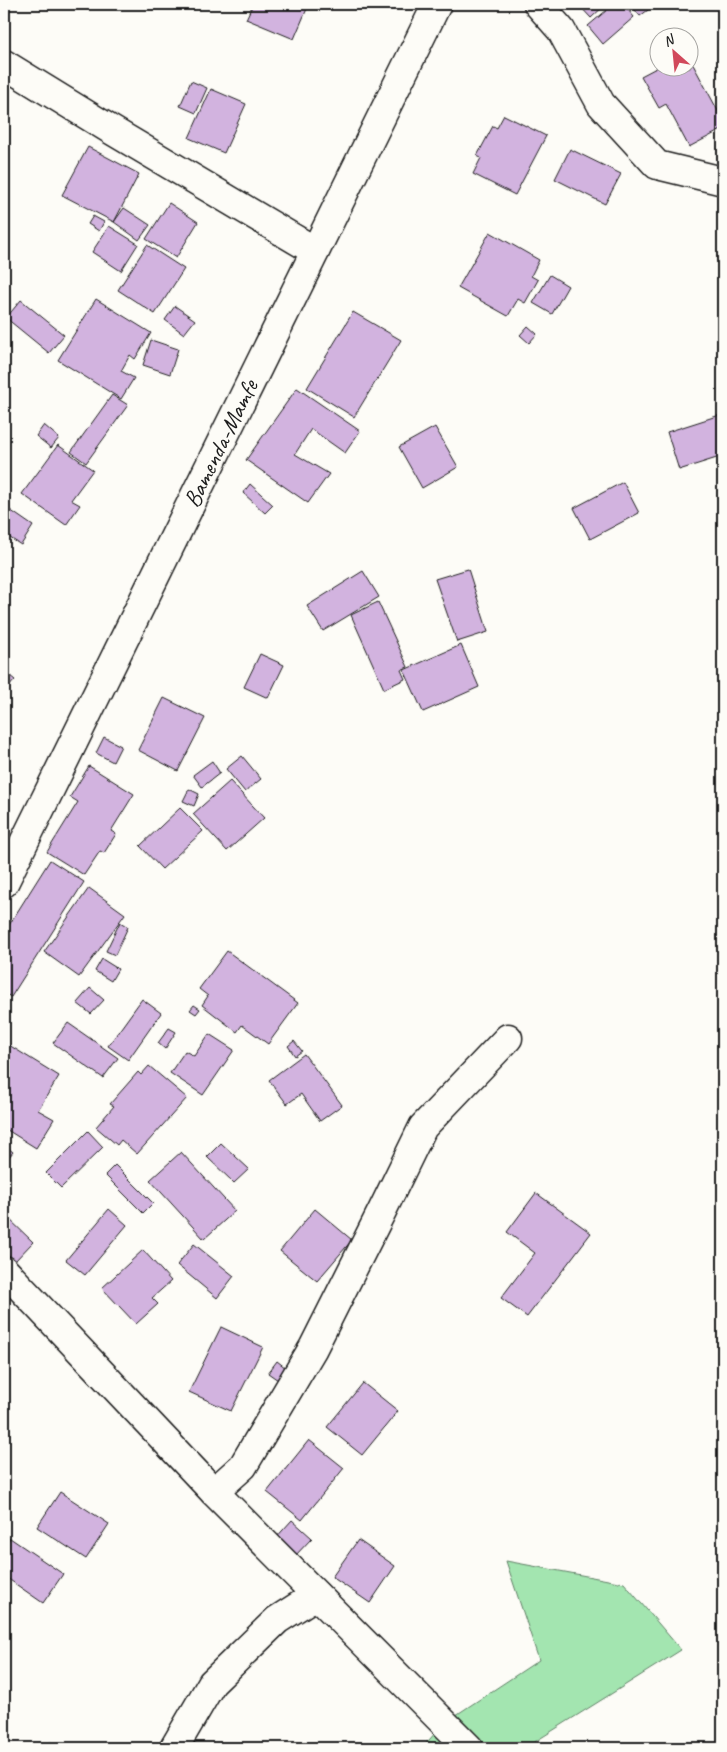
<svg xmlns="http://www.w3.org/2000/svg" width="727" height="1752" font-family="Caveat,sans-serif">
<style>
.green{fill:#a3e5b0;stroke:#608066}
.building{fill:#d2b3df;stroke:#1c1c1c}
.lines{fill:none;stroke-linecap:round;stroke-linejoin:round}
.minor-casing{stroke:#1c1c1c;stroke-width:31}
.tertiary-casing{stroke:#1c1c1c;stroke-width:31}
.trunk-casing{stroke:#1c1c1c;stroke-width:31}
.minor{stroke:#fdfcf7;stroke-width:28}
.tertiary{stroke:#fdfcf7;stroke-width:28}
.trunk{stroke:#fdfcf7;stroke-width:28}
.labels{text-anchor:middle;stroke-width:4.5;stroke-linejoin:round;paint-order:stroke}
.street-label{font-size:24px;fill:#1c1c1c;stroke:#fdfcf7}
</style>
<rect width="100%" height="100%" fill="#fdfcf7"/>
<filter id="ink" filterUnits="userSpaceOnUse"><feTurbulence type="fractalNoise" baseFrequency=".02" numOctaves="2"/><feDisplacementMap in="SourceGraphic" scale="10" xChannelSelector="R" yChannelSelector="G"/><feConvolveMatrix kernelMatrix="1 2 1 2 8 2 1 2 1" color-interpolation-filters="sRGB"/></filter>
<g filter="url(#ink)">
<path class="green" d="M506,1561L624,1583L681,1650L525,1748H422L444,1723L539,1660Z"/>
<path class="building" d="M253,4H309L294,39L246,19Z
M578,4H606L591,18Z
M614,4H623L634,17L603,44L588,26Z
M630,4H656L640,16Z
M690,59L723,120V129L689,147L666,104L659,108L641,76L660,66V68H690Z
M191,81L207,88L196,113L180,106Z
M211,89L246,104L224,153L189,138Z
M504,115L546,136L515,195L473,174L481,158L477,156L493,126L497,128Z
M88,147L139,174L114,222L62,195Z
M570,149L621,174L605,204L555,179Z
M169,203L198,222L176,258L146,239Z
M124,208L150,225L139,240L114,222Z
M93,216L104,222L99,231L88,224Z
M109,226L138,244L121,271L92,252Z
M490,232L539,260L531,276L538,280L525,303L518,299L508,316L458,288Z
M147,245L184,269L155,314L118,290Z
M550,275L568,286L552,314L533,303Z
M96,299L151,333L135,359L130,355L121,371L134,378L121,399L58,360Z
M21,300L64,335L49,353L6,318Z
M175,306L195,320L184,334L165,320Z
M353,312L401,340L354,417L307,388Z
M528,326L537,334L529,343L520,335Z
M151,340L178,349L170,374L143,365Z
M297,388L360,431L345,453L311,429L295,454L329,474L308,503L246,460Z
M112,395L128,405L86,463L71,452Z
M723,414V456L679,470L667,432Z
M44,425L59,438L51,448L36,436Z
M435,427L458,467L422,488L399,447Z
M58,445L93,470L71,500L80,505L66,525L22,494Z
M623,482L639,513L590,539L574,508Z
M250,484L273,505L265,513L243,493Z
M7,508L33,526L21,545L4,534V513Z
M468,569L488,632L457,642L435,579Z
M363,571L379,597L323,631L307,606Z
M378,602L408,667L401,670L405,679L384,689L351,615Z
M461,645L479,687L423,712L404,670Z
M260,654L284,665L268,698L244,687Z
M4,671L15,680L6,690L4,688Z
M164,698L205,718L178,771L138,750Z
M104,737L121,746L113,762L96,753Z
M242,756L261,779L245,792L226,769Z
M212,761L220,773L202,787L193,775Z
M89,766L134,794L111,831L116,834L104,853L100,851L84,875L47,852L78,802L70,797Z
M230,781L264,818L227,851L193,814Z
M189,789L199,794L194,806L183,801Z
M180,808L203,831L162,869L140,846Z
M50,860L84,882L11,997L4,993V933Z
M89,888L125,914L79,977L44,952Z
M120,922L128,927L115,955L106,951Z
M227,951L298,1003L268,1044L242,1025L237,1032L202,1005L208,996L199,989Z
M102,959L118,969L111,981L95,971Z
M90,988L104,1000L91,1014L77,1003Z
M142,999L161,1013L128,1060L108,1046Z
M194,1005L200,1009L196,1014L190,1010Z
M68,1023L118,1058L103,1078L53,1043Z
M169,1028L176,1032L165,1049L158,1043Z
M209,1034L234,1050L203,1095L170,1073L185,1051L194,1056Z
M294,1041L302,1051L295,1056L288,1046Z
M4,1042L59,1076L38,1110L54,1119L36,1148L4,1128Z
M304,1054L342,1105L320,1121L301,1094L287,1104L269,1080Z
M149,1066L187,1098L137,1154L121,1140L117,1145L96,1127L114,1106L110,1104L138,1072L141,1075Z
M88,1131L103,1147L61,1188L46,1173Z
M221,1143L249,1169L234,1183L207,1157Z
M4,1145L13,1152L4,1163Z
M181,1152L235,1211L204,1239L150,1180Z
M115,1165L153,1203L143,1213L105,1175Z
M536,1193L591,1233L527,1317L501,1298L535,1253L507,1232Z
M109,1209L127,1225L85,1275L66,1260Z
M315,1209L352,1240L317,1281L280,1251Z
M4,1214L33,1242L14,1262L4,1252Z
M194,1244L234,1276L217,1298L177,1265Z
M143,1250L171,1281L152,1298L158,1304L136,1324L102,1288Z
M221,1327L263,1347L231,1411L189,1392Z
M277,1361L286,1368L278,1380L268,1373Z
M363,1383L398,1411L362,1455L327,1427Z
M309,1440L344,1468L302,1520L267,1492Z
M60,1492L109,1524L86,1559L37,1527Z
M292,1520L312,1538L294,1557L274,1540Z
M10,1538L63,1574L43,1603L4,1576V1547Z
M358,1540L395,1566L370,1603L332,1577Z
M50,1742L66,1748H47Z"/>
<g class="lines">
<g class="minor-casing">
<path id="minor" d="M538,4L561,30L601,104L657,165L723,181
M4,64L113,131L315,251
M214,1492L243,1466L313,1348L382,1211L423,1127L508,1038
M174,1748L212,1683L277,1620L316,1595"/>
</g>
<g class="tertiary-casing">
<path id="tertiary" d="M4,1270L214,1492L469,1748"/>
</g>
<g class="trunk-casing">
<g id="trunk">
<path id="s1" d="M4,883L437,4"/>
</g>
</g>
<use href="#minor" class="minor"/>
<use href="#tertiary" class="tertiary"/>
<use href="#trunk" class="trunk"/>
</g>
</g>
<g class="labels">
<g class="street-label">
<text dy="8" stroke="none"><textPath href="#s1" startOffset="490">Bamenda-Mamfe</textPath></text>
</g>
</g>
<rect width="727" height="1752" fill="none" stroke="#fdfcf7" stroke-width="20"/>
<rect x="10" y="10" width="707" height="1732" fill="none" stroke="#1c1c1c" stroke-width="2" filter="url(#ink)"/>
<g transform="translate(674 52) rotate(333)"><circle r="24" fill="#fdfcf7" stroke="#a3a29f"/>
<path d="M0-4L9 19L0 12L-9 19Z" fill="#d1495b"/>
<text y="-8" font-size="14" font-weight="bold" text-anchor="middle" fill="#1c1c1c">N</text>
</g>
</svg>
